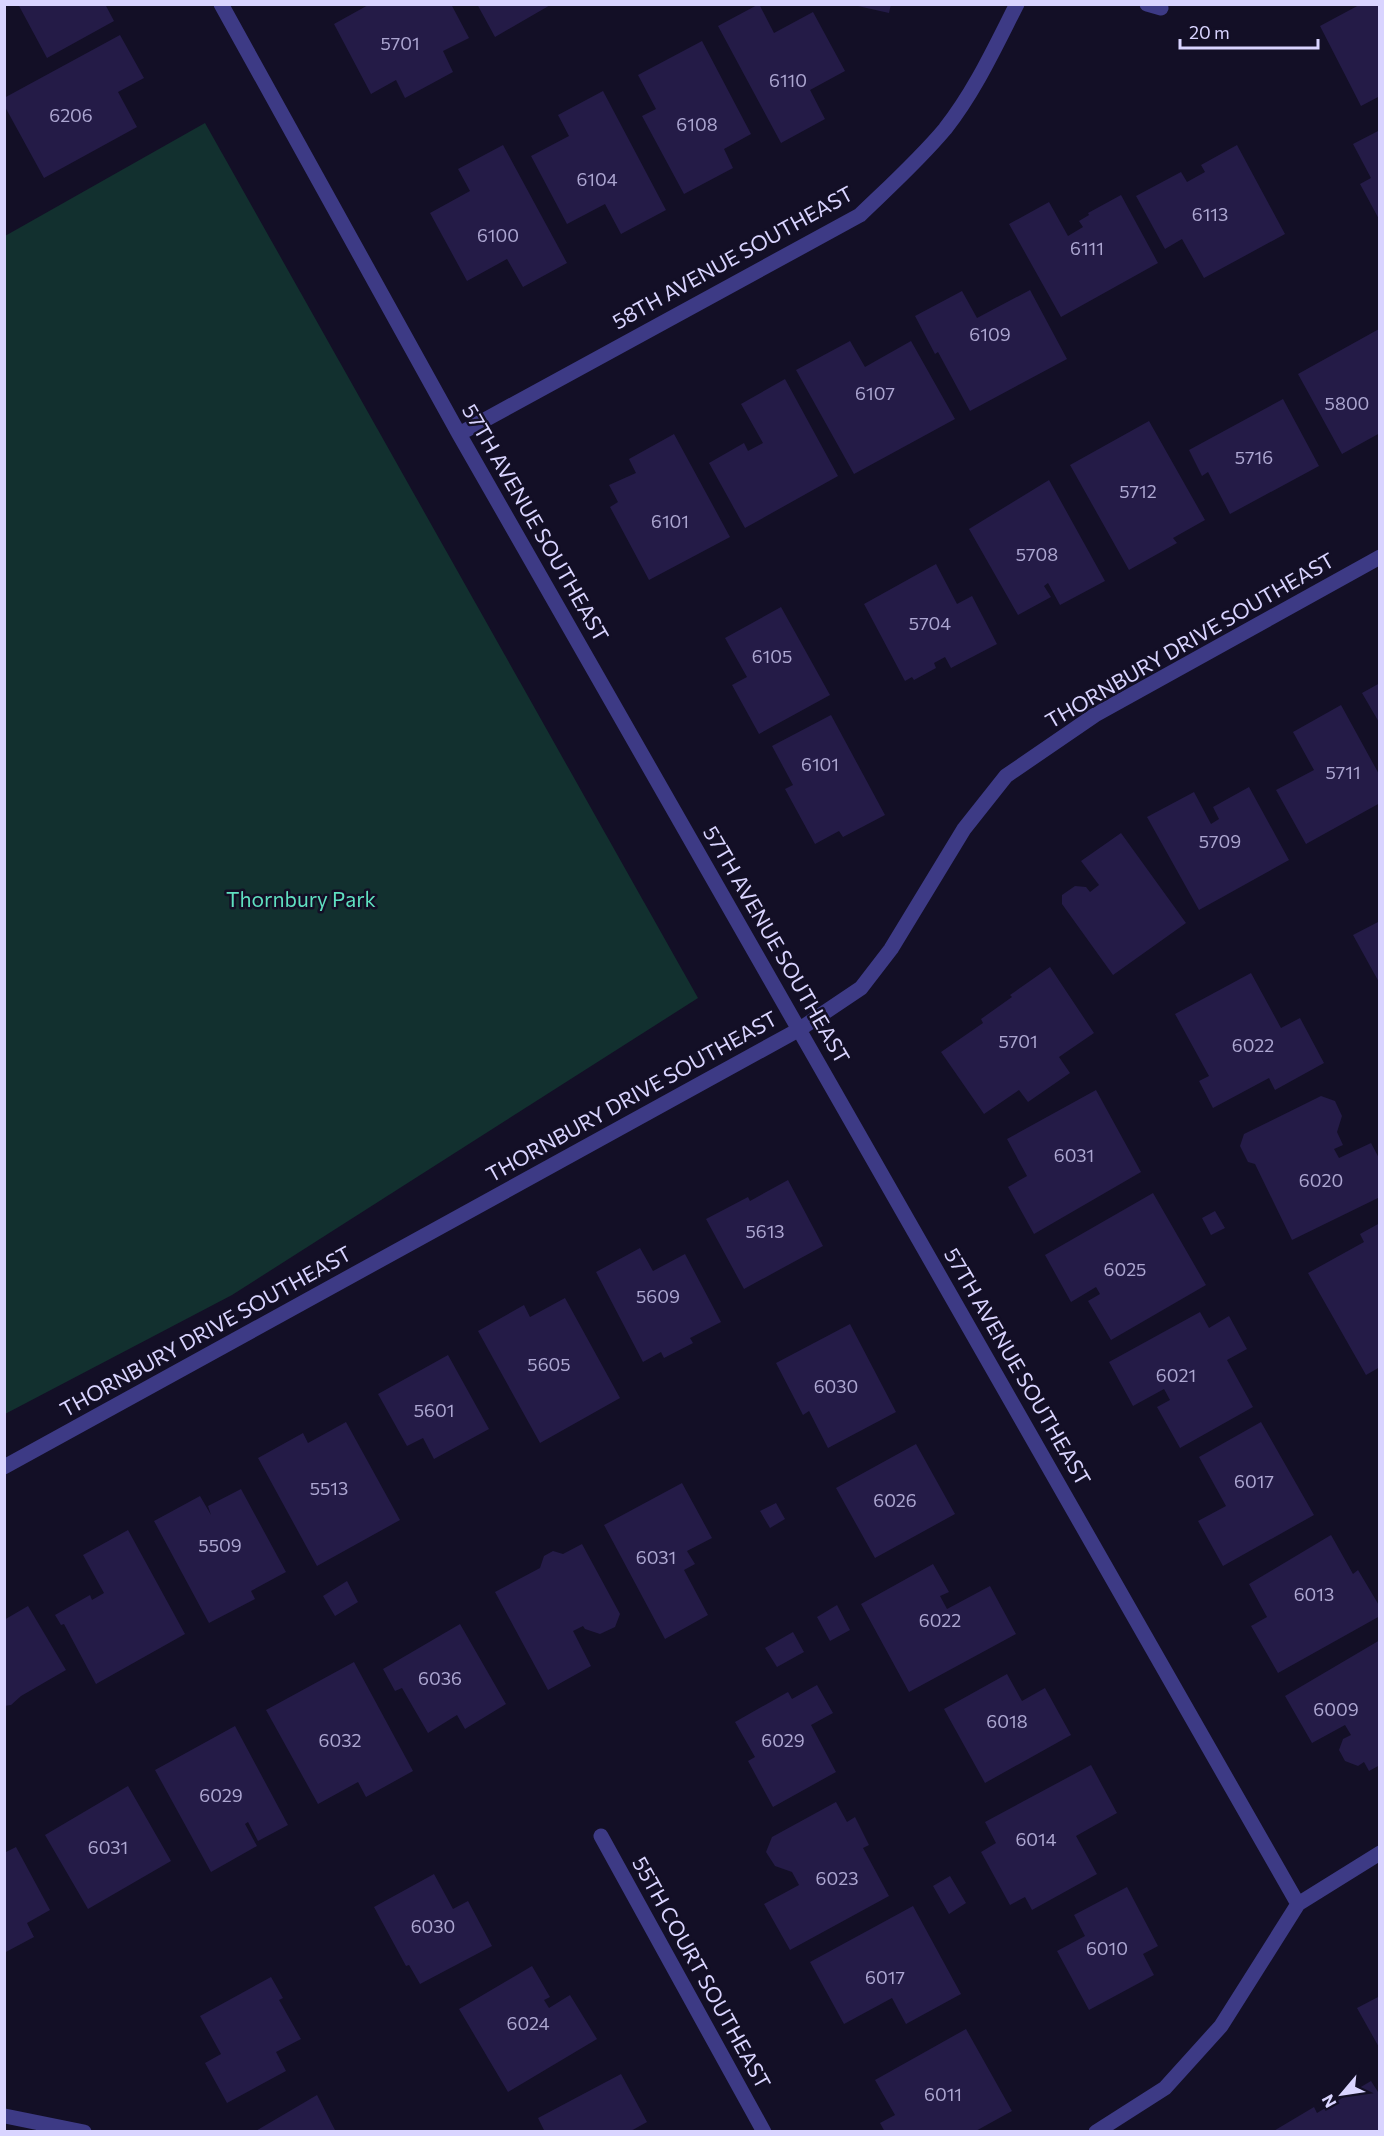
<svg xmlns="http://www.w3.org/2000/svg" width="1384" height="2136" font-family="Commissioner,sans-serif">
<style>
.green{fill:#12302f}
.building{fill:#241b47}
.lines{fill:none;stroke-linecap:round;stroke-linejoin:round}
.minor{stroke:#3d3a85;stroke-width:15}
.labels{text-anchor:middle;stroke-width:5;stroke-linejoin:round;paint-order:stroke}
.number-label{font-size:18px;fill:#aca6d1}
.street-label{font-size:21px;fill:#d9d4ff;stroke:#130f26}
.park-label{font-size:21px;fill:#5fe0c0;stroke:#130f26}
</style>
<rect width="100%" height="100%" fill="#130f26"/>
<path class="green" d="M205,123L698,998L232,1295L5,1414V236Z"/>
<path class="building" d="M18,4H105L114,21L47,58Z
M370,4H451L469,38L443,51L453,72L405,98L396,80L371,94L334,24Z
M477,4H552L495,37Z
M759,4L774,33L813,12L845,71L810,90L825,119L781,143L718,26Z
M849,4H891L889,13Z
M1361,4H1380V96L1361,106L1320,26Z
M120,35L144,78L118,92L137,127L44,178L4,105V98Z
M702,41L751,134L724,149L733,168L684,194L642,116L656,109L638,75Z
M603,91L666,210L621,234L605,204L567,224L531,156L569,136L558,115Z
M1380,130V221L1360,184L1371,178L1353,144Z
M503,145L567,263L523,287L507,259L467,281L430,213L470,191L458,169Z
M1237,145L1285,234L1204,278L1182,239L1165,249L1136,196L1181,172L1187,182L1205,172L1201,165Z
M1121,195L1158,263L1061,317L1009,224L1049,202L1068,236L1083,227L1079,221L1089,215L1088,213Z
M1030,290L1067,359L970,411L938,352L935,354L915,316L962,291L977,318Z
M1379,329L1380,433L1342,454L1298,374Z
M850,341L865,367L911,341L955,419L854,474L796,370Z
M785,379L838,476L745,528L709,463L744,443L748,451L763,443L741,404Z
M1283,399L1319,466L1230,514L1208,472L1202,476L1189,450Z
M1149,421L1205,520L1173,538L1177,543L1129,570L1070,465Z
M674,434L730,537L649,580L610,507L618,502L609,485L636,473L629,459Z
M1049,480L1105,581L1060,605L1048,583L1044,586L1051,597L1018,615L969,529Z
M936,564L957,604L972,596L997,644L951,668L945,657L934,663L936,668L914,680L912,677L905,681L864,604Z
M781,607L830,695L759,734L732,685L747,677L725,638Z
M1380,683V724L1362,693Z
M1341,705L1380,776V803L1306,844L1276,790L1314,770L1293,732Z
M831,715L885,815L843,837L839,831L815,844L785,789L793,785L772,746Z
M1249,787L1289,860L1199,910L1147,817L1194,792L1211,824L1219,819L1213,807Z
M1121,833L1186,923L1113,975L1062,904V895L1075,886L1086,887L1090,892L1099,885L1081,861Z
M1380,921V984L1353,935Z
M1050,967L1094,1033L1059,1057L1070,1073L1028,1102L1019,1090L984,1114L941,1052L983,1023L981,1019L1012,997L1010,995Z
M1251,973L1281,1028L1300,1018L1324,1063L1275,1090L1269,1078L1213,1108L1199,1081L1209,1076L1175,1014Z
M1096,1090L1141,1172L1034,1234L1008,1187L1027,1176L1007,1139Z
M1321,1096L1335,1101L1342,1116L1337,1132L1343,1145L1334,1149L1339,1158L1371,1143L1380,1160V1197L1292,1240L1255,1164L1248,1162L1240,1146L1244,1134Z
M788,1180L823,1246L744,1289L706,1219L748,1197L750,1201Z
M1153,1193L1206,1285L1111,1340L1088,1301L1100,1294L1096,1287L1071,1302L1045,1255Z
M1215,1211L1225,1228L1211,1235L1202,1218Z
M1380,1223V1367L1366,1375L1308,1273L1364,1242L1360,1234Z
M640,1248L653,1271L685,1254L721,1322L690,1338L693,1343L664,1358L661,1352L643,1362L596,1272Z
M565,1298L620,1398L540,1443L478,1331L524,1305L530,1317Z
M1200,1312L1209,1328L1229,1316L1247,1349L1227,1360L1253,1407L1180,1448L1157,1407L1170,1400L1164,1389L1133,1406L1109,1362Z
M850,1324L896,1412L828,1448L809,1411L803,1415L776,1363Z
M448,1355L489,1429L434,1459L423,1438L407,1446L378,1394Z
M346,1422L400,1520L317,1566L258,1458L303,1433L308,1443Z
M1261,1422L1314,1515L1223,1566L1198,1521L1226,1506L1199,1457Z
M916,1444L955,1514L875,1558L836,1488Z
M682,1483L712,1538L687,1551L695,1564L684,1570L708,1615L665,1639L604,1525Z
M241,1489L286,1572L251,1591L255,1599L209,1623L154,1521L200,1496L211,1515L208,1506Z
M776,1503L785,1519L770,1528L760,1511Z
M128,1530L185,1634L96,1684L64,1624L61,1625L55,1615L90,1595L92,1600L104,1593L83,1555Z
M1331,1535L1353,1574L1358,1570L1380,1607V1616L1278,1673L1251,1626L1267,1617L1249,1584Z
M582,1544L620,1614L615,1627L600,1634L585,1629L583,1626L573,1631L591,1666L548,1690L495,1592L540,1568L544,1556L553,1551L563,1554Z
M933,1564L949,1592L940,1596L947,1609L990,1586L1016,1634L909,1692L861,1604Z
M347,1581L358,1602L335,1616L323,1596Z
M837,1605L850,1630L830,1641L817,1617Z
M28,1606L66,1670L21,1696L11,1705L4,1706V1620Z
M460,1624L506,1704L465,1729L457,1715L428,1733L402,1688L395,1691L383,1669Z
M793,1632L804,1652L777,1667L765,1648Z
M1380,1640V1765L1369,1771L1364,1762L1358,1766L1345,1761L1339,1750L1343,1739L1351,1735L1345,1725L1312,1743L1285,1696Z
M354,1662L413,1771L366,1797L358,1782L318,1804L266,1710Z
M1007,1674L1022,1701L1045,1688L1071,1735L985,1783L944,1709Z
M817,1685L833,1713L811,1725L836,1772L773,1807L748,1761L755,1757L735,1722L788,1692L792,1699Z
M235,1726L288,1825L258,1841L248,1822L245,1824L257,1846L211,1872L155,1770Z
M1091,1765L1117,1813L1076,1836L1097,1874L1032,1910L1025,1897L1010,1905L981,1852L996,1843L985,1822Z
M128,1786L171,1861L88,1909L45,1835Z
M836,1802L847,1822L855,1817L869,1845L863,1848L889,1896L790,1950L764,1904L799,1885L792,1872L775,1866L766,1852L772,1837Z
M16,1847L50,1910L27,1923L34,1937L4,1953V1853Z
M434,1874L453,1909L468,1901L492,1946L420,1984L409,1965L406,1966L374,1907Z
M950,1876L966,1903L949,1914L933,1886Z
M1127,1887L1158,1946L1143,1954L1154,1975L1089,2010L1057,1951L1085,1936L1074,1915Z
M913,1906L961,1994L906,2024L892,1998L844,2024L810,1962Z
M532,1966L550,1997L544,2000L549,2008L570,1995L597,2039L508,2092L459,2009Z
M271,1977L283,1998L279,2000L301,2039L276,2052L286,2071L227,2103L205,2063L221,2054L200,2016Z
M1380,1996V2049L1357,2008Z
M966,2029L1012,2111L974,2132H885L880,2123L895,2115L875,2080Z
M621,2074L647,2122L629,2132H545L538,2118Z
M1371,2081L1380,2095V2132H1272L1314,2107L1317,2113Z
M317,2095L336,2132H254Z"/>
<g class="lines">
<path class="minor" d="M221,4L459,434L1298,1904
M1147,4L1161,8
M459,434L860,215C889,187 919,160 945,129C975,91 995,47 1017,4
M4,1467L800,1029L861,988L891,949L964,829L1006,776L1095,715L1380,557
M601,1836L764,2132
M5,2116L84,2132
M1096,2132L1165,2088L1221,2026L1298,1904L1380,1853"/>
</g>
<g class="labels">
<g class="number-label">
<text x="400" y="50">5701</text>
<text x="788" y="87">6110</text>
<text x="71" y="122">6206</text>
<text x="697" y="131">6108</text>
<text x="597" y="186">6104</text>
<text x="1210" y="221">6113</text>
<text x="498" y="242">6100</text>
<text x="1087" y="255">6111</text>
<text x="990" y="341">6109</text>
<text x="875" y="400">6107</text>
<text x="1347" y="410">5800</text>
<text x="1254" y="464">5716</text>
<text x="1138" y="498">5712</text>
<text x="670" y="528">6101</text>
<text x="1037" y="561">5708</text>
<text x="930" y="630">5704</text>
<text x="772" y="663">6105</text>
<text x="820" y="771">6101</text>
<text x="1343" y="779">5711</text>
<text x="1220" y="848">5709</text>
<text x="1018" y="1048">5701</text>
<text x="1253" y="1052">6022</text>
<text x="1074" y="1162">6031</text>
<text x="1321" y="1187">6020</text>
<text x="765" y="1238">5613</text>
<text x="1125" y="1276">6025</text>
<text x="658" y="1303">5609</text>
<text x="549" y="1371">5605</text>
<text x="1176" y="1382">6021</text>
<text x="836" y="1393">6030</text>
<text x="434" y="1417">5601</text>
<text x="1254" y="1488">6017</text>
<text x="329" y="1495">5513</text>
<text x="895" y="1507">6026</text>
<text x="220" y="1552">5509</text>
<text x="656" y="1564">6031</text>
<text x="1314" y="1601">6013</text>
<text x="940" y="1627">6022</text>
<text x="440" y="1685">6036</text>
<text x="1336" y="1716">6009</text>
<text x="1007" y="1728">6018</text>
<text x="340" y="1747">6032</text>
<text x="783" y="1747">6029</text>
<text x="221" y="1802">6029</text>
<text x="1036" y="1846">6014</text>
<text x="108" y="1854">6031</text>
<text x="837" y="1885">6023</text>
<text x="433" y="1933">6030</text>
<text x="1107" y="1955">6010</text>
<text x="885" y="1984">6017</text>
<text x="528" y="2030">6024</text>
<text x="943" y="2101">6011</text>
</g>
<g class="street-label">
<text transform="translate(733 258) rotate(-29)" y="7">58TH AVENUE SOUTHEAST</text>
<text transform="translate(535 523) rotate(60)" y="7">57TH AVENUE SOUTHEAST</text>
<text transform="translate(1190 641) rotate(-30)" y="7">THORNBURY DRIVE SOUTHEAST</text>
<text transform="translate(776 945) rotate(60)" y="7">57TH AVENUE SOUTHEAST</text>
<text transform="translate(632 1097) rotate(-29)" y="7">THORNBURY DRIVE SOUTHEAST</text>
<text transform="translate(206 1332) rotate(-29)" y="7">THORNBURY DRIVE SOUTHEAST</text>
<text transform="translate(1017 1367) rotate(60)" y="7">57TH AVENUE SOUTHEAST</text>
<text transform="translate(701 1973) rotate(61)" y="7">55TH COURT SOUTHEAST</text>
</g>
<g class="park-label">
<text x="301" y="907">Thornbury Park</text>
</g>
</g>
<rect width="1384" height="2136" fill="none" stroke="#d9d4ff" stroke-width="12"/>
<g transform="translate(1342 2094) rotate(241)" stroke="#130f26" stroke-width="4.5" paint-order="stroke">
<path d="M0-4.5L10 22L0 15L-10 22Z" fill="#d9d4ff"/>
<text y="-9" font-size="16" font-weight="bold" text-anchor="middle" fill="#d9d4ff">N</text>
</g>
<path d="M1180 39v9h138v-9" fill="none" stroke="#d9d4ff" stroke-width="3"/>
<text x="1189" y="39" font-size="18" fill="#d9d4ff" stroke="#130f26" stroke-width="4.5" paint-order="stroke">20 m</text>
</svg>
